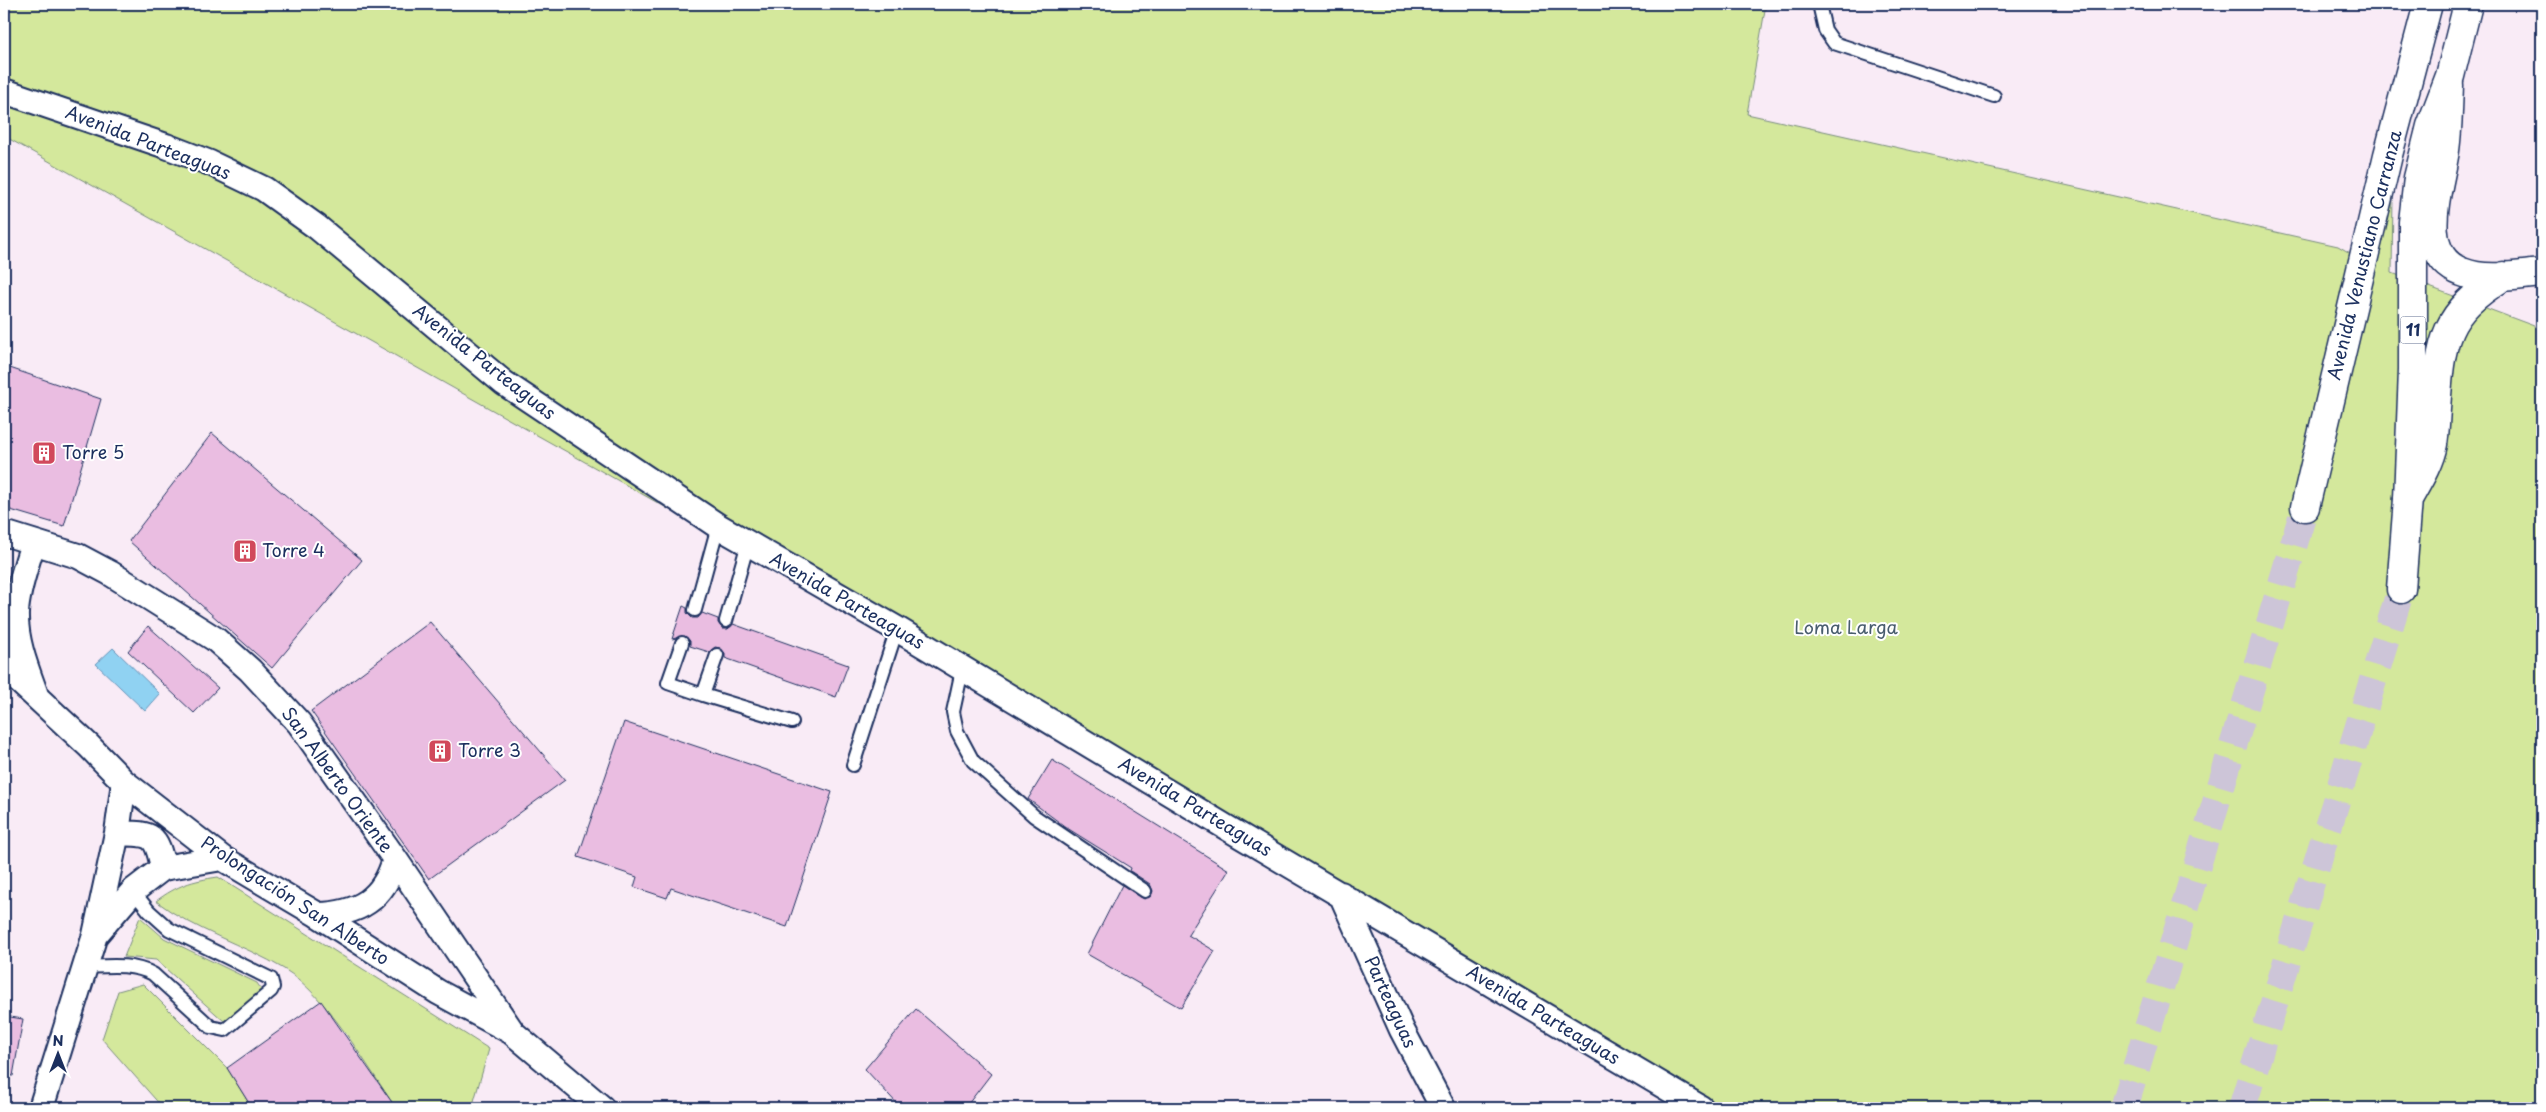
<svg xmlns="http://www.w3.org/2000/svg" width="2546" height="1112" font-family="'Playpen Sans',sans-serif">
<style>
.green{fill:#d4e89c;stroke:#788c7d}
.water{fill:#90d2f2;stroke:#6191b7}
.building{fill:#eabde1;stroke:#1b2f5e}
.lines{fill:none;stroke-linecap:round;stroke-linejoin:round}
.primary-tunnel{stroke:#cdc5d8;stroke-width:28;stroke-dasharray:28 14;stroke-linecap:butt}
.service-casing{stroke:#1b2f5e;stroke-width:16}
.minor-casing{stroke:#1b2f5e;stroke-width:28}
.tertiary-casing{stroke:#1b2f5e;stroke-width:31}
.primary-casing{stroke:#1b2f5e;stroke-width:31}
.service{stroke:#fff;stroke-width:12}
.minor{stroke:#fff;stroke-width:24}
.tertiary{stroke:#fff;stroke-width:28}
.primary{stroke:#fff;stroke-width:28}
.labels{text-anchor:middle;stroke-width:4;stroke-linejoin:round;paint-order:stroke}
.shield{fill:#fff;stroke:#5f6d8e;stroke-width:1}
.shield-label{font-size:16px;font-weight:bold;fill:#1b2f5e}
.street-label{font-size:18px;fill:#1b2f5e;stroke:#fff}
.poi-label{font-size:18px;fill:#1b2f5e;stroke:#fff;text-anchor:start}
.park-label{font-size:18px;fill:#495d6e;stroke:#fff}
</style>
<rect width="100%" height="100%" fill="#f9ebf6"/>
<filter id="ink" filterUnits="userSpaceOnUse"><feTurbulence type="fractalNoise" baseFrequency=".02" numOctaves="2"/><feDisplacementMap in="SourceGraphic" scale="10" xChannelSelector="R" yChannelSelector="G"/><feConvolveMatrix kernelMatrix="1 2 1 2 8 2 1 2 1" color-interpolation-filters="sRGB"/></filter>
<g filter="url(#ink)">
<path class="green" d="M4,4H1766L1747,114L2338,246L2371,265L2393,195L2392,273L2542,329V1108H1720L1344,900L658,503L4,136Z
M218,877L489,1049L472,1108H396C368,1068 326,994 284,969C243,944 195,931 156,901C178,885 191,881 218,877Z
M140,917L164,938L257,983L263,992L225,1022L156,960L124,957Z
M143,984L227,1068L252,1108H163L102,1039L118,991Z"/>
<path class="water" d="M113,648L160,694L145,711L96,664Z"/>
<path class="building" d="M4,366L101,399L64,526L4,508Z
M212,433L362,560L272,668L129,541Z
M683,606L687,608V613L692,618H698L702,613L718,619V623L723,629H728L733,624L848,665L836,697L725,658V653L720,648L715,647L709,652L690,646V641L685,636L672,639Z
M430,622L565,780L429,879L311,711Z
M148,626L218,688L194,713L128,651Z
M624,722L832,792L787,927L671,888L667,898L634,887L637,877L578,857Z
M1052,760L1229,870L1188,935L1215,951L1181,1008L1087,954L1122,885L1144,899L1151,896L1153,891L1150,884L1130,871L1131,868L1067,828L1028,799Z
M321,1001L396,1108H252L227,1068Z
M916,1009L991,1074L965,1108H901L865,1069Z
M4,1016L23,1019L13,1076L4,1075Z"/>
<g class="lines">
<path class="primary-tunnel" d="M2124,1108L2305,507
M2242,1108L2401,589"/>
<g class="service-casing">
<path id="service" d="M1819,4L1825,30L1834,43L1994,96
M695,610L718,526
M726,621L748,543
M682,643L668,683L703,695L717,655
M962,670L953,712L957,731L973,761L1034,816L1145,891
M703,695L792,722
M853,765L897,629
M85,967C109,966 132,963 153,974L211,1027L225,1030L271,991L273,987L271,979L169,929L149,911L133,891"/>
</g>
<g class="minor-casing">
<path id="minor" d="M4,91L166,146L210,163L264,189L317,227L504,383L718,526L897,629L1229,829L1701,1108
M4,533L78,556L110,573L215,639L250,670L299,723L395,859L513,1033L602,1108
M33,542C27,565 17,589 16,613C15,641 27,670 36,695
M4,667L89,746L124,782L222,858L318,915L438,992L510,1031
M117,833C151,834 156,832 163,868
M1341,894L1402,1030L1443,1108
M318,915C359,914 384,899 395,859
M96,934L133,891L163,868L222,858
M41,1108L95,935L117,833L124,782"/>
</g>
<g class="tertiary-casing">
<path id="tertiary" d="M2449,85C2448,107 2448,129 2445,150C2440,187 2414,254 2462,272C2486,282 2518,275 2542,273
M2408,499C2418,481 2429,464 2433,444C2435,433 2435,421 2436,409C2441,341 2442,314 2504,276"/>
</g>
<g class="primary-casing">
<path id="primary" d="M2305,507L2388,155L2428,4
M2401,589L2408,499L2413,370V222L2418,178L2431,126L2450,76L2468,4"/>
</g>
<use href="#service" class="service"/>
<use href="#minor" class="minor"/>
<use href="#tertiary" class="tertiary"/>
<use href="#primary" class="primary"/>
</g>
</g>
<defs>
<g id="building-square" transform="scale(1.25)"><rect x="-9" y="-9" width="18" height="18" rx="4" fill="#d1495b" stroke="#fff"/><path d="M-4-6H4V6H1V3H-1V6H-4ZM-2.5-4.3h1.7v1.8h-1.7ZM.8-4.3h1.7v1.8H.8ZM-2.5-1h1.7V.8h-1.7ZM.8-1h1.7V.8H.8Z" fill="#fff"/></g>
</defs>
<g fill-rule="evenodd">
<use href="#building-square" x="44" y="453"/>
<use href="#building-square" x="245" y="551"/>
<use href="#building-square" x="440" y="751"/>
</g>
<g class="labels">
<rect class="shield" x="2400.5" y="316.5" width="25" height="27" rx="4"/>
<g class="shield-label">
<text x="2413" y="336">11</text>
</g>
<g class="street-label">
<text transform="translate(148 143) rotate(21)" y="6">Avenida Parteaguas</text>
<text transform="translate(2365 255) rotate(-76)" y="6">Avenida Venustiano Carranza</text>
<text transform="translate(484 362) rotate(38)" y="6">Avenida Parteaguas</text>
<text transform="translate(847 601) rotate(30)" y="6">Avenida Parteaguas</text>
<text transform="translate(337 780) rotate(54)" y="6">San Alberto Oriente</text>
<text transform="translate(1195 807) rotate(31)" y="6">Avenida Parteaguas</text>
<text transform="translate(295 901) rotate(33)" y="6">Prolongación San Alberto</text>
<text transform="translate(1390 1002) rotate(65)" y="6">Parteaguas</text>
<text transform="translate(1543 1015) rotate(31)" y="6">Avenida Parteaguas</text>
</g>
<g class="poi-label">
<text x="62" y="459">Torre 5</text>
<text x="262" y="557">Torre 4</text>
<text x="458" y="757">Torre 3</text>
</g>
<g class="park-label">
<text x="1846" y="634">Loma Larga</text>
</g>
</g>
<rect width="2546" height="1112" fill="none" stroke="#fff" stroke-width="20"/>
<rect x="10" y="10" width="2526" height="1092" fill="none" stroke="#1b2f5e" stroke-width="2" filter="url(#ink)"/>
<g transform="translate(58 1054)" stroke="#ffffff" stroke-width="4" paint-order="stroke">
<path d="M0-4L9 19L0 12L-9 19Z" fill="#1b2f5e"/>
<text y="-8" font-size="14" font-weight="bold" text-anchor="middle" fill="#1b2f5e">N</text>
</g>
</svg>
